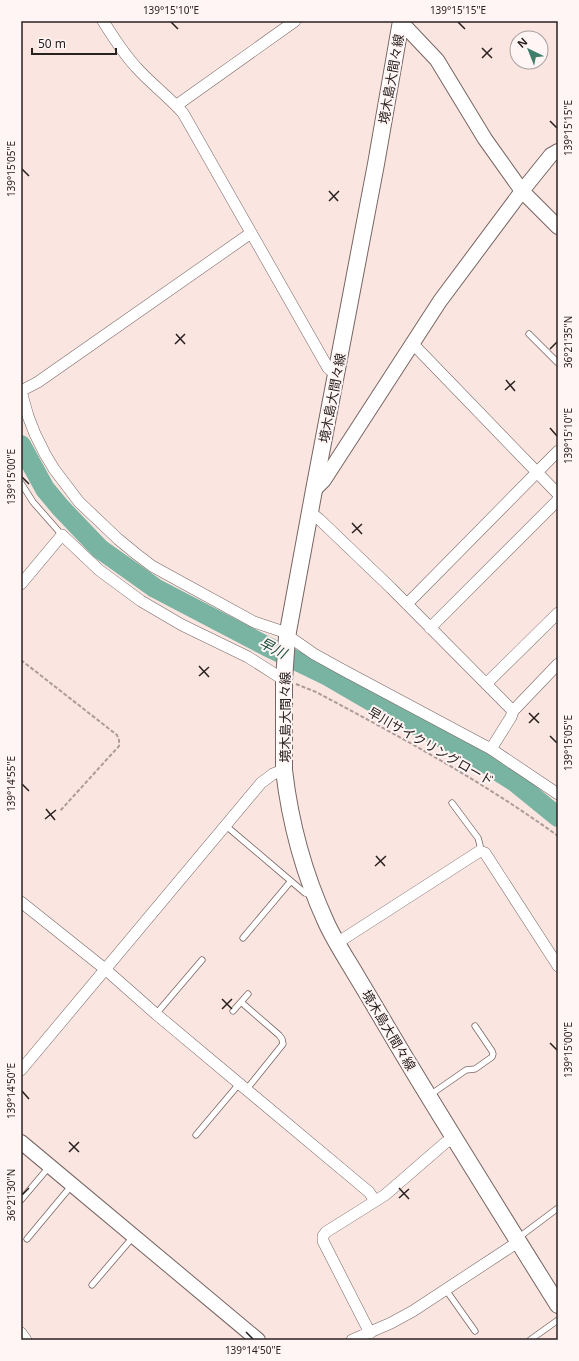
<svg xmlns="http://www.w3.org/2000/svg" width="579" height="1361" font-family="'Noto Sans','Noto Sans JP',sans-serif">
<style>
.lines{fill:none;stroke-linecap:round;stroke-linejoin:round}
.river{stroke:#78b4a1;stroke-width:20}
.service-casing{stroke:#776562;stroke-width:7}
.minor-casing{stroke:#776562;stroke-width:12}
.tertiary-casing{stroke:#776562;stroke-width:16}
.secondary-casing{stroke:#776562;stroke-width:18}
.path{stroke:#ac9c99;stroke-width:2;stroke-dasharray:4 2;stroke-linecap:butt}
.service{stroke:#fff;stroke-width:5.5}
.minor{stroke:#fff;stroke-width:11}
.tertiary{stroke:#fff;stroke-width:14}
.secondary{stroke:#fff;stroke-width:16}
.ticks{fill:none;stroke:#292120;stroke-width:1.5}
.labels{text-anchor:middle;stroke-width:4;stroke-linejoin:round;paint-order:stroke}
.street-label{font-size:13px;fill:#292120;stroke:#fef5f4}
.water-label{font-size:14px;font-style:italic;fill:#174a3c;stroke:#fef5f4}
.neatline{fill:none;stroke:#292120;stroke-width:1.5}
.ticks-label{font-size:10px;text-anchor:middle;fill:#292120}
</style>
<rect width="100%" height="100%" fill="#fae5e1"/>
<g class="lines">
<path class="river" d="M21,445L45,489L60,507L100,549L134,573L155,588L266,646L328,676L390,712L460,747L515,782L558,817"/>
<g class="service-casing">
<path id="service" d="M529,334L558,363
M21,483L33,502L62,535
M452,803L478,838L480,845V851
M225,825L305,893L312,895
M243,938L291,881
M241,1002L279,1035L282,1039L283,1044L246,1090
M233,1011L248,994
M156,1014L202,960
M430,1095L466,1070L475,1069L492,1057L493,1054L492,1051L475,1026
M196,1135L239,1084
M21,1200L49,1167
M27,1239L72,1185
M519,1240L522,1235L558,1208
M92,1285L133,1237
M446,1290L475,1331
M530,1340L558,1320"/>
</g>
<g class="minor-casing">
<path id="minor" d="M103,21C113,37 123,53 136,67C150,83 168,96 183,113L328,368L336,374
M177,105L295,21
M251,233L38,382L21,391L28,416L35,434L45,454L54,469L79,502L118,539L135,553L152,566L172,577L254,622L281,631L314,654L343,670L491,749L558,794
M412,343L558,494
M310,512L319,519L391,588L513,711L511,717L491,749
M21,584L62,535L99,570L141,601L182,625L248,657L284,680
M407,604L558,451
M430,628L558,500
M486,684L558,613
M513,711L558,664
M21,902L105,969L156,1014L369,1192L375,1201
M337,943L480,851L485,853L558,966
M21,1070L261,783L273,774L284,770
M21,1333L26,1340
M370,1333L323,1241V1236L326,1232L385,1195L445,1143L453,1138
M352,1340L391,1323L413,1311L518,1242"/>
</g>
<g class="tertiary-casing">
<path id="tertiary" d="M401,22L437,60L485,139L522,191L558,227
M314,490L324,480L440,301L522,191L551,155L558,151
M21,1142L258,1340"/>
</g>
<g class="secondary-casing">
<path id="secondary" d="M401,21L376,164L314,490L287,637L284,680V770C290,822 304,874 326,922C335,942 348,961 359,980C376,1008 392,1036 409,1064C458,1145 508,1225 558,1305"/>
</g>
<path class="path" d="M21,660L117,735L119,740V746L60,811
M296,684L316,692C399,736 482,781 558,836"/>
<use href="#service" class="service"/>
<use href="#minor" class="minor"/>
<use href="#tertiary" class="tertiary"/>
<use href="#secondary" class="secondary"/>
</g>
<path class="ticks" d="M171,22L178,29M458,22L465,29M482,48L492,58M482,58L492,48M550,121L557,128M22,169L29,176M329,191L338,201M329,201L339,191M176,334L185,344M175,344L185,334M550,349L557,342M506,380L515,391M505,390L515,381M550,428L557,436M22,477L29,484M352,523L362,534M352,533L362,524M199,666L209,677M199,676L209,667M529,713L539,723M529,723L539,713M550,736L557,743M22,784L29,791M46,809L55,820M45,819L56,810M376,856L385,866M375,866L386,856M222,999L232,1009M222,1009L232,999M550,1043L557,1050M22,1091L29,1099M69,1142L79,1152M69,1152L79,1142M399,1188L409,1199M22,1195L29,1188M399,1198L409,1189M246,1332L253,1339"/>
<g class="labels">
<g class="street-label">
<text transform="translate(391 79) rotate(-80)" y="5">境木島大間々線</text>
<text transform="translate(332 398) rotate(-79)" y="5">境木島大間々線</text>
<text transform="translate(285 717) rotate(-90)" y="5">境木島大間々線</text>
<text transform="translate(431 746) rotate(30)" y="5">早川サイクリングロード</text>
<text transform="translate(389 1030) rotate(59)" y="5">境木島大間々線</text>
</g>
<g class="water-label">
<text transform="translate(273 648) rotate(27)" y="5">早川</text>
</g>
</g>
<rect width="579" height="1361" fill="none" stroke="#fef5f4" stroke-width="44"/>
<g transform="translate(529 50) rotate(317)"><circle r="19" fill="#fef5f4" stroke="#a9a09f"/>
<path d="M0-3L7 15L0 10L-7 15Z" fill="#3f7e6b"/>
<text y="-6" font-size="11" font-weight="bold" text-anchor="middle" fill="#292120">N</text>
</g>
<path d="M32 48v6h84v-6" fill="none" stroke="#292120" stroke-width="2"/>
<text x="38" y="48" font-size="12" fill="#292120" stroke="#fef5f4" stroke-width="3" paint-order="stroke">50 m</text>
<rect x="22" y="22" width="535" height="1317" class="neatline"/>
<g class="ticks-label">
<text x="171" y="14">139°15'10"E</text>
<text x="458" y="14">139°15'15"E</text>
<text transform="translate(568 128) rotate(-90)" y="4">139°15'15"E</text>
<text transform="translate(11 169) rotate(-90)" y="4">139°15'05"E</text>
<text transform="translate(568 342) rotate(-90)" y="4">36°21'35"N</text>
<text transform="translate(568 436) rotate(-90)" y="4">139°15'10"E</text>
<text transform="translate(11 477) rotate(-90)" y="4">139°15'00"E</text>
<text transform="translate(568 743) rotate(-90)" y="4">139°15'05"E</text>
<text transform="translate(11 784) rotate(-90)" y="4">139°14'55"E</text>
<text transform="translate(568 1050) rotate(-90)" y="4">139°15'00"E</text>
<text transform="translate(11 1091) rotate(-90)" y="4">139°14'50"E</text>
<text transform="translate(11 1195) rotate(-90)" y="4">36°21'30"N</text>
<text x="253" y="1354">139°14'50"E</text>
</g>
</svg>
